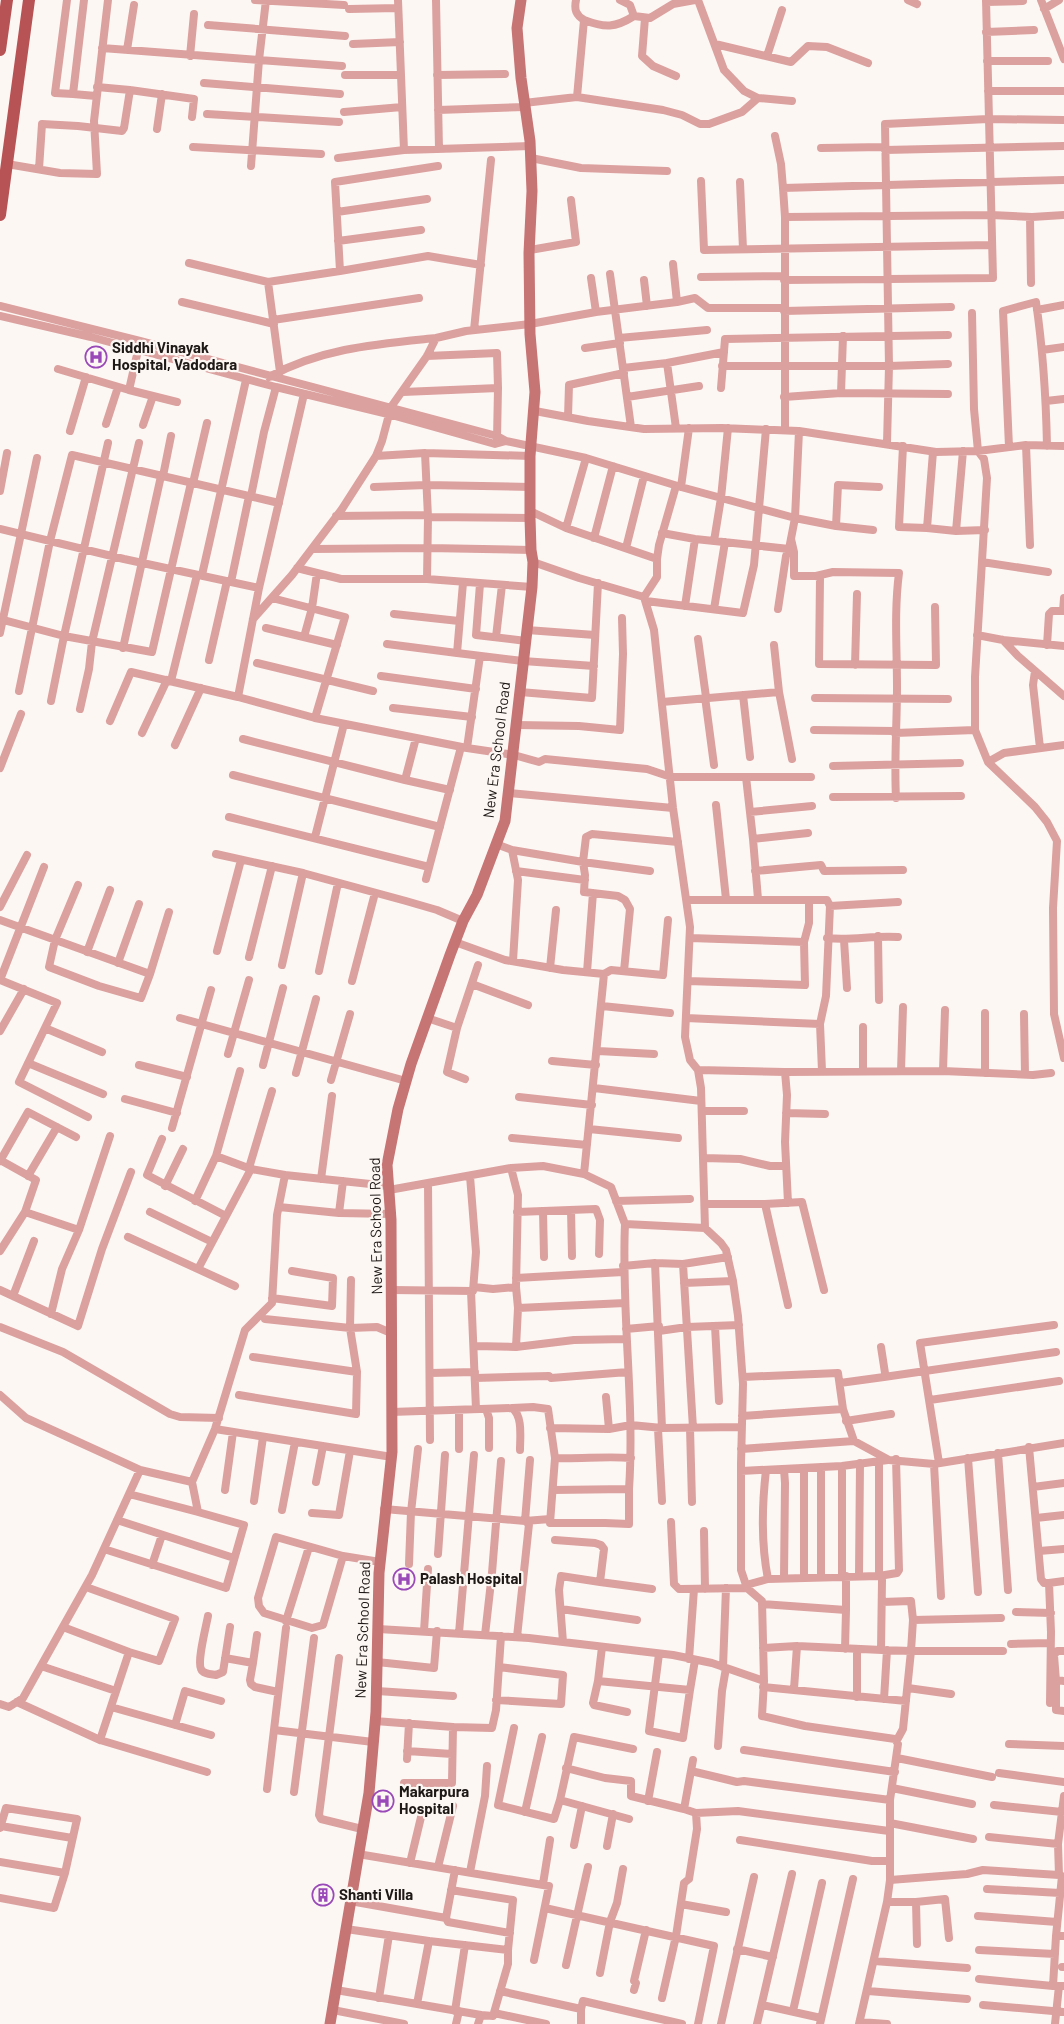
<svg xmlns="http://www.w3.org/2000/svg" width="1064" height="2024" font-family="Barlow,sans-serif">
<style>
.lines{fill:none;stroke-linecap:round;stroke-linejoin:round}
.street{stroke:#dba19f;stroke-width:8}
.secondary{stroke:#c77474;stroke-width:11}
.primary{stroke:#b85355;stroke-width:12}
.labels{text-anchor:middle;stroke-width:4.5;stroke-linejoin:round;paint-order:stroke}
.poi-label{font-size:15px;font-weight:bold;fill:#1e1816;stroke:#fdf7f4;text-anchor:start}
.street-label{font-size:15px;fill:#1e1816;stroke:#fdf7f4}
</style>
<rect width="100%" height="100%" fill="#fdf7f4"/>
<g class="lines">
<path class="street" d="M67,0L55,93L73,94
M84,0L73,94L96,96
M255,0L344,5
M266,0L259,60L342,66
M398,0L404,150
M436,0L439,149
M576,0C574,10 576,15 584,20
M620,0L630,5L634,16
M698,0L724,70L744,91L758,98L792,101
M908,0L917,4
M1041,0L1064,59
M986,2L1023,1
M349,9L398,8
M1044,9L1059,0
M645,18L642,56L653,66L676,76
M208,25L345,36
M986,32L1034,30
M353,44L400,42
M715,44L791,62L808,46L827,47L868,63
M102,48L259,60L251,166
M127,50L134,5
M190,56L194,14
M767,56L782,10
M987,61H1048
M345,75H400
M437,75L505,74
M204,83L340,94
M97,87L130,90L194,99L192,117
M988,91H1064
M577,97L584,20C605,28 615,28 634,16L650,18L673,4L695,0
M524,103L577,97L663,110L682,115L700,124H709L742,112L758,98
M438,110L525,107
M344,112L402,107
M207,114L339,122
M157,129L162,94
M775,136L781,164L783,188
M193,147L321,154
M821,148L884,147
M885,150L1064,146
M338,158L404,150L530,146
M531,158L581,168L667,171
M7,164L60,173L97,174L94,121L108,0
M39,169L42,124L78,126L122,131L124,128L130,90
M701,181L704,250L992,245
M740,182L743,249
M337,212L427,199
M785,217L991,215L1032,217L1064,215
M1030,217L1031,283
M338,241L421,230
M530,250L576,242L571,200
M189,263L268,282L280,372
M340,271L428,256L481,265
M610,274L631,427
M701,277L784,276
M644,280L647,306
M784,280L993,278L986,0
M268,282L340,271L335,182L438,166
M182,302L274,324
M677,302L695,298L708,308H784
M0,306L140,341L497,436L506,441L586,458L681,487L795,518L799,431
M1037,310L1064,305
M784,311L951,307
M596,312L677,302L673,264
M972,313L974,409L978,451L984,459L987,478L975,677V730L988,762L1035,807L1047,822L1057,841L1053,908L1054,1014L1064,1058
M0,316L91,337L276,387L388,414L495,444L506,441
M273,320L419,298
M474,330L491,160
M619,338L707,330
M585,348L620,343
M1042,350L1064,347
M427,356L497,353L498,388L497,439
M667,363L724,352
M722,366H889L948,364
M623,368L667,363L676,428
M58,369L129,390L139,346
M269,377C321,348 378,344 436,338
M721,388L725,339L948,335
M129,390L177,402
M403,392L498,388
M841,393L948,394
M627,397L699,386
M784,397L841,393L843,336
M1046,401L1064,399
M535,411L588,421L644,429L722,428L799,431L936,452L978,451L1026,445L1064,446
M568,417L569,385L624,373
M106,424L118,387
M143,425L153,396
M785,430V217L783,188L1064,180
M70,431L86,377
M887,443L889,366L885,124L988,119L1064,120
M1026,445L1030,545
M903,446L899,527L927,528L933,452
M1009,447L1003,311L1036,302C1043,350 1046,397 1047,446
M425,453L428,517L427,579L532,587
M376,456L425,453L530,456
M163,476L171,436
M193,483L207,423
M374,487L426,485L531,487
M681,487L689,428
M0,491L7,453
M251,496L264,432L276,387
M530,511L566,528L657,559V577L644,597
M336,516L428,515
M428,517L530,518
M836,526L838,485L879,487
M566,528L586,458
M927,528L956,531L963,451
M0,529L124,559L259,588L304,394
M956,531L985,530
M662,533L695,539L789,549L795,518L836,526L873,530
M594,538L613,466
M791,539L794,552V576H816L820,578L819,664L936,665L935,607
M714,541L721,498L728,428
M626,548L644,476
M312,549L428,548L531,550
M657,559L659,545L676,486
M533,562L579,578L644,597L654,630L673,808L690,927L685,1037L690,1060L698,1070L701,1088L705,1228
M982,562L1048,572
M297,568L341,579H427
M202,575L246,380
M816,576L833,572L899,573C894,611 897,649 897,687C897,724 894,761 896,798
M231,582L249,496
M463,583L457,653L523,661L594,666
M480,584L476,635L526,641
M646,601L743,613L754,565L766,429
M685,606L695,539
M714,609L725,542
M778,609L786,556L789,549
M1063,611L1064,598
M394,614L459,621
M0,619L64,636L152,652L191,483
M253,619L292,575L342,509L376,456L382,441L391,407L427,356L436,338L466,331L530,324L596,312L591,278
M266,628L337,645
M527,630L595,635
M0,633L37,458
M977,635L1003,640L1064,646
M304,637L312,608L317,573
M496,637L502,585
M698,639L706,697
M1003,640L1018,656L1064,696
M387,644L457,653
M774,645L779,692
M1047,645L1049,614L1052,611H1064
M123,648L161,476
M209,660L227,581
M257,663L373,691
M855,665L857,594
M1035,671L1033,685L1040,748
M381,676L476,689
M171,681L197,575
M19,691L50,541L72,455L279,503
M520,692L592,698L598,583
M743,695L750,757
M238,697L315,718L345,617L272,598
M705,697L714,765
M815,698L948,699
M51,701L64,636L108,443
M662,702L779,692L792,759
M393,708L472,717
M80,709L89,669L92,642L139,443
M315,718L467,748L514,755L539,762L545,759L647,769L671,777H811
M110,721L131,672L238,697L259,588
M517,725L579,726L620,730L623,654L622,618
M814,730L895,731
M142,733L167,680
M895,733L975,730
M243,739L405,780L416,738
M175,745L201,688
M467,748L480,656
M988,762L1004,753L1064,745
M833,766L960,763
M0,768L21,714
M233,775L440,827
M746,777L753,839L758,899
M405,780L450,790
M509,793L673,808
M833,797L961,796
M716,805L726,899
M750,812L812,806
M229,817L429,867
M315,837L344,724
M753,839L808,833
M496,844L512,850L518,880L513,961
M512,850L583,862L585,875L584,892L618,896L625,900L630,909L624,971
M216,854L303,873L406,901L437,910L463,921
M516,871L585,880
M650,871L583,862L586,837L592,834L678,842
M755,871L821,865L824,871L903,870
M426,879L461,747
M78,885L55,940L49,967L99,986L141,998L150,974
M687,900H827L830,906L826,996L820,1024
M830,906L898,902
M0,907L27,855
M0,920L150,974L169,912
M878,936L879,1000
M690,938L804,942
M827,938C851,941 874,935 898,937
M844,940L847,988
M455,942L505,960L563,970L604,974L584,1174
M217,951L241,860
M87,952L110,890
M249,957L272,866
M118,963L139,904
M282,965L303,873
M550,968L556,910
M319,971L338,883
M587,972L593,893
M604,974L611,970L663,975L668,920
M0,980L57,1003L19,1082L88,1117
M0,980L44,867
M352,981L375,893
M688,981L805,985L804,942L809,923V900
M472,984L528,1005
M602,1006L670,1013
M1024,1014L1025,1074
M180,1018L406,1081
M427,1018L457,1028L447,1072L465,1079
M686,1018L820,1024L822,1071
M863,1027V1071
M45,1028L102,1052
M457,1028L478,965
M0,1031L24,989
M598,1051L654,1054
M228,1054L249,980
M552,1061L596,1065
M28,1063L103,1094
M139,1065L187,1077
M263,1065L283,988
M698,1070L785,1072L787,1095L785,1142L788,1203
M901,1071L903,1007
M943,1071L945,1010
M785,1072L943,1071L1033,1075L1051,1073
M296,1073L316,999
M985,1073V1013
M331,1080L350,1014
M594,1088L701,1101
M519,1097L592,1105
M125,1099L177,1113
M702,1111H744
M786,1113L825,1114
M172,1128L211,990
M589,1129L678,1138
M512,1138L587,1145
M162,1139L147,1175L226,1216
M216,1156L251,1169L285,1175L389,1186
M704,1158L740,1159L770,1166H786
M0,1160L36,1180L25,1212L0,1251
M0,1161L28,1112L76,1137
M249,1168L272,1091
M28,1176L57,1127
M321,1179L332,1096
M428,1183L430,1440
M165,1186L183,1149
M389,1190L511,1168L543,1166L584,1174L611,1187L625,1224L705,1228L721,1243L726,1250L733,1281L738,1316L743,1384L741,1463V1570L747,1588L762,1601L764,1681L762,1716L805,1726L895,1739L898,1744L890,1800V1880L887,1902L859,2024
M195,1201L216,1156L240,1071
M616,1201L690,1199
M705,1204H765L788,1305
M765,1204L802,1202L824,1290
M279,1207L339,1213L391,1214
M571,1210L572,1256
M543,1211L544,1257
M25,1212L79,1230L62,1269L51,1314
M150,1212L212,1242
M517,1212L596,1209L600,1220L599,1254
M339,1213L343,1181
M625,1224C621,1313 635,1401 629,1489
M79,1230L110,1136
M128,1237L235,1286
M655,1263L662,1428L742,1427
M683,1264L693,1428
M623,1266L655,1263L683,1264L728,1257
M198,1269L251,1169
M516,1278L623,1272
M684,1283L733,1281
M474,1287L493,1289L516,1287L518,1195L511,1168
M516,1287L518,1308L625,1303
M0,1290L78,1326L102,1249L131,1172
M392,1290L473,1291L476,1252L470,1176
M471,1291L476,1409
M13,1296L34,1241
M272,1298L332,1306L333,1278L292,1271
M518,1308L516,1347L574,1340L626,1339
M265,1319L350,1328L377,1327L391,1333
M715,1326L719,1401
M0,1327L63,1352L170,1414L180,1417L219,1418
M626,1329L659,1326
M659,1331L687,1327L739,1325
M474,1346L516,1347
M253,1357L357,1372
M430,1373L475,1372
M743,1377L838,1373L843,1409L854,1441L889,1460L934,1464L1064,1443
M884,1377L1056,1352
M475,1378L549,1376L551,1378L628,1372
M840,1383L884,1377L885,1373L881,1347
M0,1395L26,1418L140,1470
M239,1395L356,1414L357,1372L350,1328L351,1280
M606,1397L609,1429L631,1425L662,1428
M930,1400L1059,1381
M512,1408L533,1407L548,1409L555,1458L550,1523H605L629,1524V1489L553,1490
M486,1409L489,1418V1448
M459,1410V1449
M391,1412L512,1408C523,1416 520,1437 520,1450
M742,1416L843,1409
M846,1421L891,1414
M550,1428L609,1429
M690,1428L692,1502
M215,1429L392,1457
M658,1429L662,1501
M1029,1447L1041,1579L1044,1583H1049L1051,1632L1050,1703
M741,1449L854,1441
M998,1453L1008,1590
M555,1458C581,1459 605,1456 631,1458
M968,1458L978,1592
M530,1460L525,1521L550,1519
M879,1461V1576
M939,1463L920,1343L1054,1325
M934,1464L941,1596
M804,1468V1577
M784,1469L785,1483L784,1578
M766,1470C762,1505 761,1544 768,1579
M741,1471L842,1466L888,1460
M316,1482L323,1446
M1033,1487L1064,1483
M225,1490L233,1432
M129,1494L198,1512
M254,1501L263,1437
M384,1509L525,1521L529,1524L517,1637
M282,1510L295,1442
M312,1513L339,1515L350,1451
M1036,1518L1064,1515
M117,1520L234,1558
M671,1522L674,1584L679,1589L747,1588
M704,1531L705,1589
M555,1540L595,1543L601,1545L604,1549L600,1582L561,1576L559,1590L563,1642
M104,1549L226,1588L244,1525L198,1512L192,1482
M1039,1551L1064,1549
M438,1554L445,1455
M343,1556L323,1625L312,1628L264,1613L259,1606L258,1598L276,1537L343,1556L380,1562
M409,1564L411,1512L418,1449
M152,1565L162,1535
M821,1576V1467
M842,1576V1466
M859,1576L860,1463
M882,1580L881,1650L911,1651L903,1729L897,1740
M600,1582L652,1589
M1049,1583L1064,1581
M746,1585L768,1579L879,1576L897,1573L899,1570L896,1459
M86,1587L175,1619L159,1661L129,1652
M882,1602L911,1601L913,1620L911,1651H1003
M762,1604L846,1610V1576
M561,1609L637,1620
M1016,1612L1051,1613
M208,1616C206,1627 197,1661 201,1669C203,1674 211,1674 216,1675L223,1672L230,1627
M913,1620L1001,1618
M286,1621L309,1547
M378,1629L529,1638L673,1655L712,1663L764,1681
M424,1631L428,1569
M459,1633L474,1455
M485,1635L492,1573L501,1461
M1011,1644L1050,1643
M602,1647L598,1681L690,1690L695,1660
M763,1648L797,1646L882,1650
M845,1649L846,1610
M659,1654L649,1731L683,1738L690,1690
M225,1658L253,1663L250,1680L251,1684L255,1687L278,1692
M339,1658L319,1815L321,1819L362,1829
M689,1659L694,1589
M377,1662L434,1668L437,1631
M253,1663L257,1635
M41,1666L116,1691
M723,1667L726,1588
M598,1681L593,1703L594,1705L627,1712
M1056,1681L1054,1655L1057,1651H1064
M1064,1681L1057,1680L1056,1683V1710L1064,1711
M763,1687L906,1701
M908,1688L951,1694
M794,1689L797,1646
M377,1691L453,1696
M857,1697V1649
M884,1699L887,1650
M496,1700L561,1704L563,1675L499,1667
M17,1702L100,1740L129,1652L63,1627
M0,1704L9,1707L23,1698L92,1575L140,1470L192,1482L215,1429L245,1330L272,1303L277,1215L285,1175
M111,1707L211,1735
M375,1721L453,1727L452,1783H404
M175,1725L185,1691L221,1701
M453,1727L492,1728L496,1710L501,1636
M514,1728L498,1805L554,1819L560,1800L629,1819
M274,1730L373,1742
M100,1740L207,1772
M1009,1744L1064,1746
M718,1746L722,1691L726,1668
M744,1750L895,1772
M407,1751L452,1754
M897,1758L992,1777
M407,1759L409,1723
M566,1768L605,1778L631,1781V1796L684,1809L693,1760
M691,1771L737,1782L744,1781L890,1800
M999,1773L1064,1782
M892,1788L972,1804
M267,1789L286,1628
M294,1792L314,1638
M560,1800L574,1737L633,1749
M648,1801L657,1752
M994,1805L1062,1812
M525,1812L542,1737
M696,1813L738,1811L889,1831
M890,1823L973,1839
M1,1826L72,1838
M0,1828L6,1808L77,1819L65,1873L54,1908L0,1898
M989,1837L1058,1844
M740,1840L872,1861H890
M574,1845L582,1806
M607,1846L613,1814
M358,1854L549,1886L534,1960
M0,1862L65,1873
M410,1863L422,1813
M438,1867L453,1806
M470,1872L485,1796L487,1766
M1059,1875L1062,1876L1056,1936H1064
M890,1880L967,1874L983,1870L1059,1875L1058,1844L1064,1796
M543,1884L550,1840
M987,1889L1060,1893
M451,1890L513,1900L508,1950
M350,1901L446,1918L455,1870
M887,1902H916L917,1944
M916,1902L945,1899L949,1938
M681,1904L726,1912
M545,1908L714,1946L698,2024
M978,1916L1057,1922
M446,1918L448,1922L510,1933
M346,1929L429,1941L417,2004
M1056,1936L1053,1986H1064
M429,1941L508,1950V1964L493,2016L481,2015
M737,1949L773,1957
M979,1950L1055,1954
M874,1961L967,1968
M566,1965L588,1867
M1062,1967H1064
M600,1973L610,1922L617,1903L623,1869
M979,1979L1053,1986
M336,1990L481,2015L478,2024
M634,1990L636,1983L634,1981L646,1930
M500,1991L581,2009V2024
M868,1991L967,1999
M379,1998L389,1935
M662,1998L676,1936L684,1883L689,1879L697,1829L696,1813L684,1809
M762,2005L821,2018
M983,2005L1064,2012
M581,2009L583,2001L682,2024
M333,2010L404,2024
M455,2011L465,1945
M793,2011L822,1883
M494,2013L546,2024
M860,2022L887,2024
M456,2024L459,2011
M721,2024L754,1877
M757,2024L792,1874
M820,2024L853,1879
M1055,2024L1059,1986"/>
<path class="secondary" d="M330,2024L369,1793L376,1712L379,1573L392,1452L391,1220L387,1165L398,1109L411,1064L450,955L463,921L477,895L505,821L532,587L533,562L531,550L530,518V456L535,392L530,334L529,253L532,191L530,141L521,78L517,28L521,0"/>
<path class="primary" d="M0,50L7,0
M0,215L29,0"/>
</g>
<defs>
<g id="hospital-ring" transform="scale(1.125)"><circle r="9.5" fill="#fdf7f4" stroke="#9949b8" stroke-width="1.5"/><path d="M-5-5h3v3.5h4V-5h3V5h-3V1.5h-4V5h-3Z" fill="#9949b8"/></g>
<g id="building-ring" transform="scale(1.125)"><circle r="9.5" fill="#fdf7f4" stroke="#9949b8" stroke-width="1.5"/><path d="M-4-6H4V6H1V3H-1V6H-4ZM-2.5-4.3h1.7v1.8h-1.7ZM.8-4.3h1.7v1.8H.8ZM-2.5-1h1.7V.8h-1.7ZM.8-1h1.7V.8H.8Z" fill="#9949b8"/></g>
</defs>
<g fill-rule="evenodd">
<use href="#hospital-ring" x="96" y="357"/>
<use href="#hospital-ring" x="404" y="1579"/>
<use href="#hospital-ring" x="383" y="1801"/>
<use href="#building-ring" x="323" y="1895"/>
</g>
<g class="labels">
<g class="poi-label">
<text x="112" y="353">Siddhi Vinayak<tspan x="112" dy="17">Hospital, Vadodara</tspan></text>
<text x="420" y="1584">Palash Hospital</text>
<text x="399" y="1797">Makarpura<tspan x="399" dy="17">Hospital</tspan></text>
<text x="339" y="1900">Shanti Villa</text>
</g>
<g class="street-label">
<text transform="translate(497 750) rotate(-83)" y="5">New Era School Road</text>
<text transform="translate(376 1226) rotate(-91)" y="5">New Era School Road</text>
<text transform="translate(363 1630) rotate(-88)" y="5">New Era School Road</text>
</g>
</g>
</svg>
